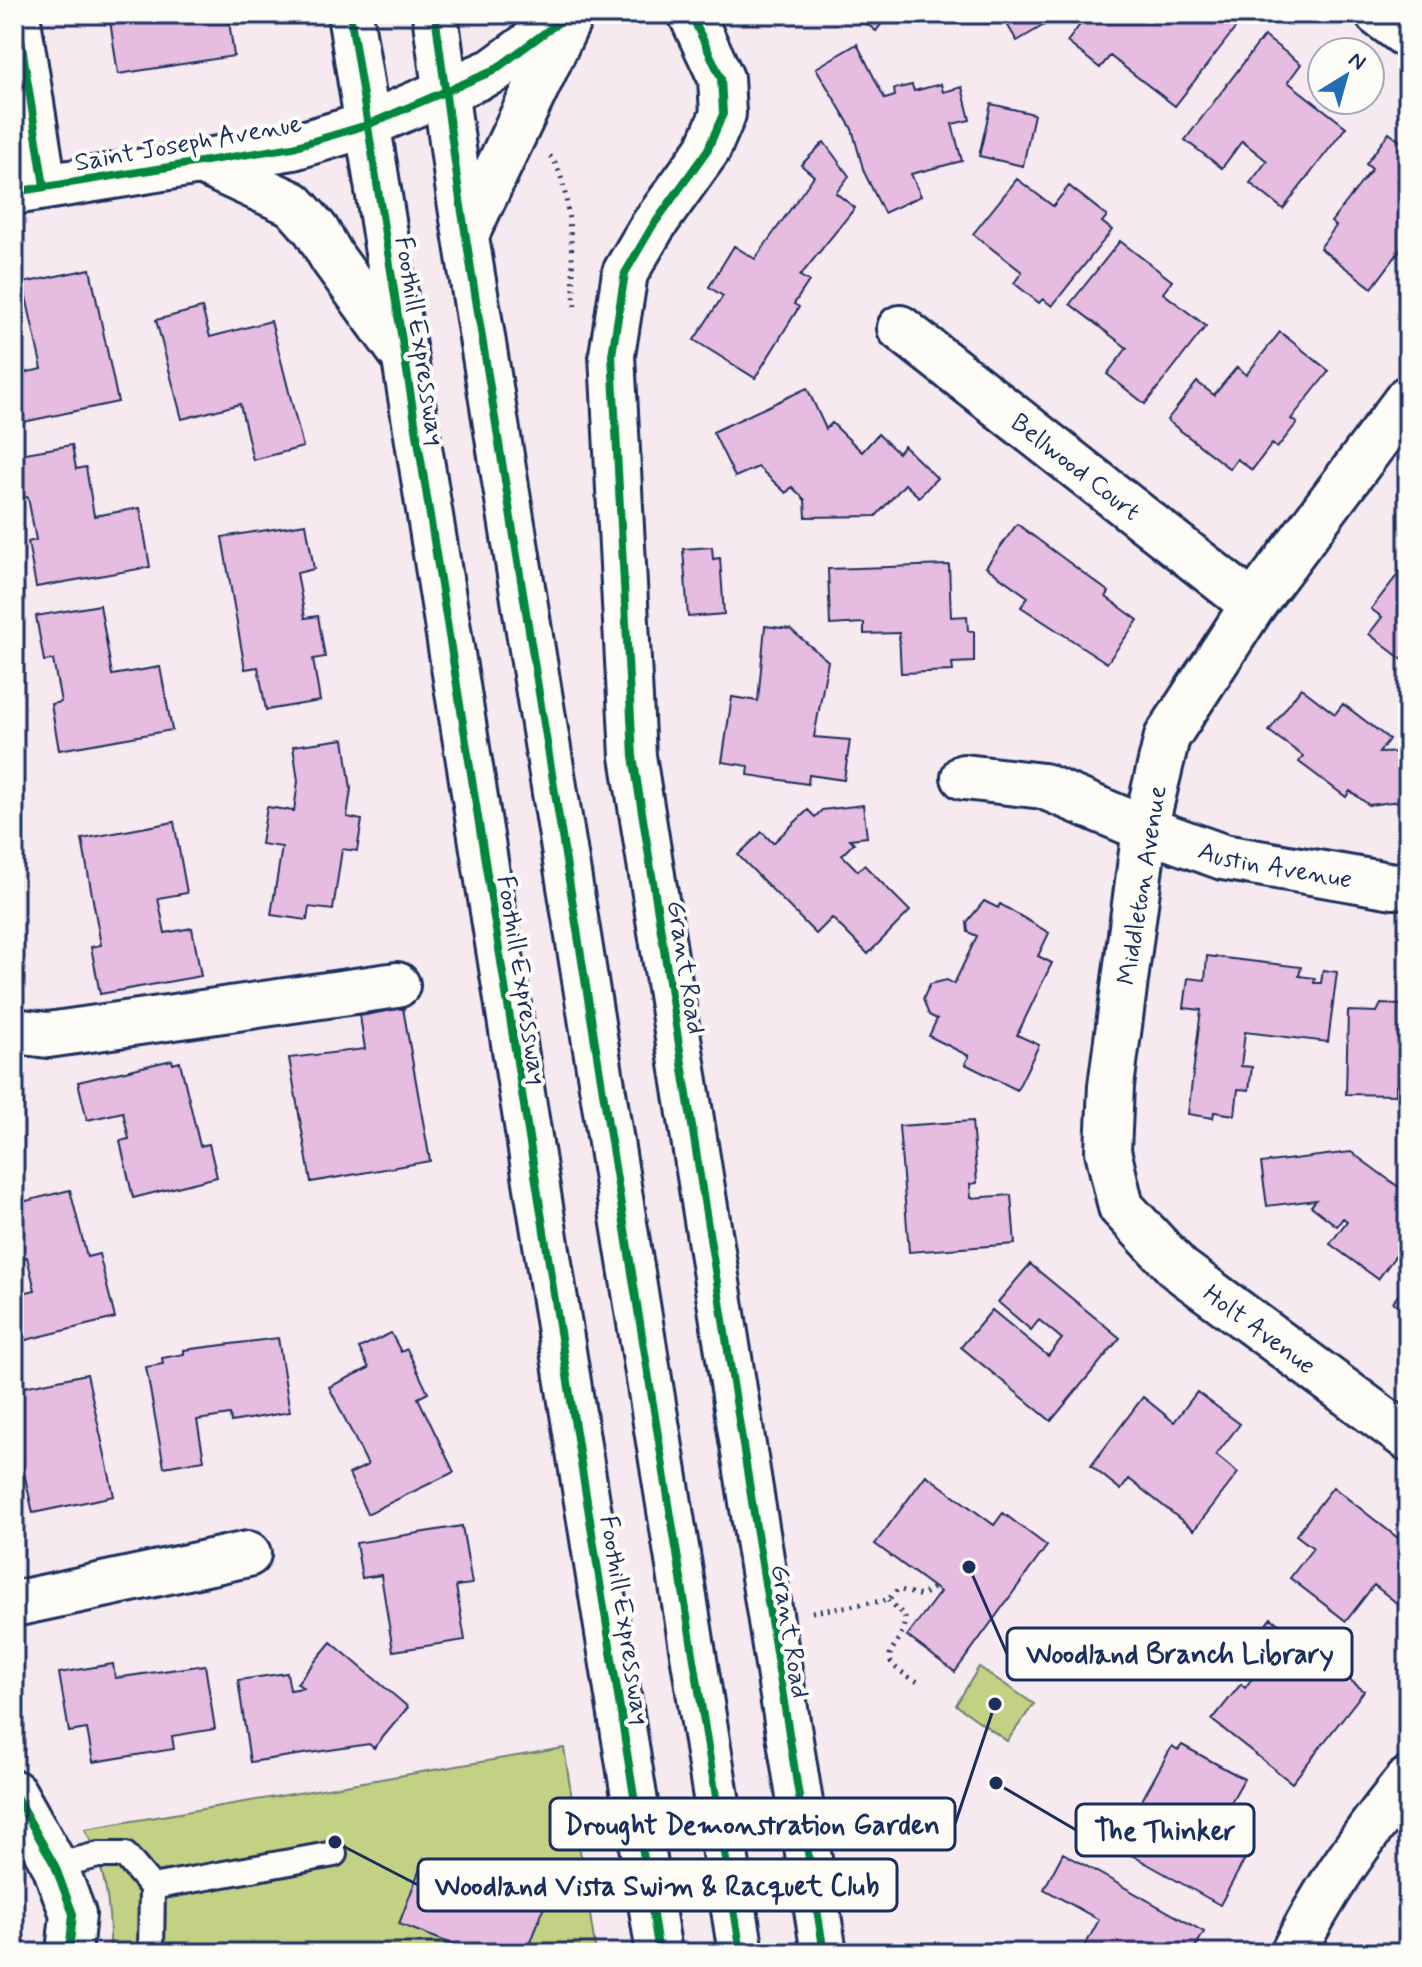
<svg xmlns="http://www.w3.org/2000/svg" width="1422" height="1967" font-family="Mynerve,sans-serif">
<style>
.green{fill:#c3d185;stroke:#6f8072;stroke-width:2}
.building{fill:#e7bce1;stroke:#1b2f5e;stroke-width:2}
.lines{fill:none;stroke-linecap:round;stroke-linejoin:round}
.service-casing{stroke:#1b2f5e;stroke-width:30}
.minor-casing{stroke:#1b2f5e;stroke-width:50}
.tertiary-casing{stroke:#1b2f5e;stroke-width:50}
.secondary-casing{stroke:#1b2f5e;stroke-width:50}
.trunk-casing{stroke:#1b2f5e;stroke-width:50}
.path{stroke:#1b2f5e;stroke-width:5;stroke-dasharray:2 6;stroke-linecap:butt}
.service{stroke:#fdfcf7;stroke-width:24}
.minor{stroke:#fdfcf7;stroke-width:44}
.tertiary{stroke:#fdfcf7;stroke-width:44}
.secondary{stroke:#fdfcf7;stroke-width:44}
.trunk{stroke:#fdfcf7;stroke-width:44}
.cycleway-casing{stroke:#fdfcf7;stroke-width:13}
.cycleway{stroke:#00873e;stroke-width:8}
.labels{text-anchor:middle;stroke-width:8;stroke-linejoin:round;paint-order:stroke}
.street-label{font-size:26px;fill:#1b2f5e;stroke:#fdfcf7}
.leader{fill:none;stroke:#1b2f5e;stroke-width:3}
.callout-dot{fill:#1b2f5e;stroke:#fdfcf7;stroke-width:3}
.callout{fill:#fdfcf7;stroke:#1b2f5e;stroke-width:3}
.callout-label{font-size:28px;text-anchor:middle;font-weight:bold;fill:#1b2f5e}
</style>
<rect width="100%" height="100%" fill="#f6e9f0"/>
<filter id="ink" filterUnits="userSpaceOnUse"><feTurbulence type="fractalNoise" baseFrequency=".0125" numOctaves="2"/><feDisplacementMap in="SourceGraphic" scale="16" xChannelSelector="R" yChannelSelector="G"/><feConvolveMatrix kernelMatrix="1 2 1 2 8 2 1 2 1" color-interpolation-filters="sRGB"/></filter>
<g filter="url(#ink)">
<path class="green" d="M979,1667L1034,1704L1007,1741L956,1705Z
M564,1748L596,1953H110C111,1908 106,1869 85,1829Z"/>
<path class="building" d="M109,14H228L234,56L118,74Z
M854,14H889L876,31Z
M978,14H996L982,22Z
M1001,14H1056L1058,17L1017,41Z
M1088,14H1233L1241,21L1175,106L1110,56L1100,68L1067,42Z
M1264,36L1301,64L1288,82L1346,127L1283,209L1250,183L1267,161L1242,141L1222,168L1185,140Z
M857,44L885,99L895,96L894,89L912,85L914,91L941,84L943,92L962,87L970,120L952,124L962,161L911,174L921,196L884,213L864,172L852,129L816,68Z
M991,104L1034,114L1023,166L979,156Z
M1389,133L1408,147V240L1372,288L1320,248L1336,226L1331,222L1372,169L1366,164Z
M824,142L849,176L836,193L855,208L800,276L809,281L794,304L799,307L755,378L694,340L723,296L709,287L734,246L755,259L814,176L801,165Z
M1017,179L1053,206L1069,186L1107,216L1102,222L1112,230L1052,306L1043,299L1039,303L1014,283L1022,272L973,234Z
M1120,241L1172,281L1163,293L1206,326L1145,404L1107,374L1127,348L1070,304Z
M90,269L118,402L14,424V375L42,369L23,283Z
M202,308L210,337L271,321L303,447L253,460L240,404L182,419L156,320Z
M1280,332L1329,371L1291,419L1297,423L1277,448L1272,444L1252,470L1237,459L1230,469L1167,420L1197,382L1214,395L1237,367L1246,375Z
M807,388L826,429L832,423L862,452L878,434L898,453L904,446L937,478L919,497L905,484L876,516L806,517L805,500L792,487L786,493L758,467L735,477L713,432Z
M72,445L76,469L86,467L94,516L140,508L150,567L36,587L28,542L36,540L28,497L20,498L14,455Z
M306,524L314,569L297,573L305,618L318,616L325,657L313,659L320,701L266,710L258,667L245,669L222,537Z
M1017,524L1109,592L1106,597L1138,620L1107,663L1021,607L1028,597L986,567Z
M712,547L713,559L720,558L724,614L688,617L683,549Z
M949,565L951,617L967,616L968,631H974V662L952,663L953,671L901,673L899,633L864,634V623L830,625L828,569Z
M1408,571V664L1369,634L1382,617L1371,609L1399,573L1404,577Z
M100,605L112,675L160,667L172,730L59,750L51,704L61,702L53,660L44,661L36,616Z
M765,626L790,629L828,661L814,737L850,740L844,780L809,775L808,784L748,775L749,766L722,762L732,697L758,701Z
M1301,688L1335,714L1343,704L1389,739L1379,753L1408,752V800L1369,805L1350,791L1346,797L1299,762L1303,756L1269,731Z
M344,739L351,789L347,817L362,820L357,851L342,849L333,910L309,907L307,920L271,915L282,847L261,844L267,807L294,811L298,781L293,746Z
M863,805L867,837L850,839L854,843L842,855L858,871L864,865L910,911L868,954L832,918L816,934L738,855L762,832L773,843L808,810L815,817L822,810Z
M174,822L187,893L158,898L165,933L192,928L201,976L100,994L91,947L101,945L82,839Z
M984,901L998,908L1000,904L1049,933L1038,956L1052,963L1017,1035L1039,1045L1017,1090L965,1064L969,1056L929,1036L937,1019L929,1015L923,999L930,984L947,980L954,984L977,936L968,932L967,922Z
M1207,956L1301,967L1299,976L1315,978L1314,983H1321L1323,970L1337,972L1328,1042L1245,1032L1241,1066L1252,1067L1249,1090L1238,1089L1235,1115L1214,1112L1213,1118L1188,1114L1201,1010L1184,1008L1188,978L1205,980Z
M1381,1004L1401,1005L1408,1012V1085H1396V1095L1346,1094L1348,1011L1377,1012Z
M403,1008L430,1161L311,1182L289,1058L365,1049L360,1016Z
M172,1060L173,1064L180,1062L200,1146L209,1144L217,1177L133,1198L120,1141L129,1139L123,1112L87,1120L78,1082Z
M972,1121L977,1183L970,1184L971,1198L1011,1195L1015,1244L909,1252L899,1126Z
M1351,1152L1408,1194V1239L1378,1279L1330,1244L1347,1221L1343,1218L1337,1226L1311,1206L1316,1200L1267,1206L1261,1163Z
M70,1190L87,1257L99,1254L115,1318L14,1343V1295L35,1290L27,1257L14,1261V1204Z
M1030,1264L1120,1338L1051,1421L961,1347L992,1310L1048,1356L1062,1339L1039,1320L1031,1330L998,1302Z
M1408,1282V1313L1393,1302Z
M391,1333L401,1352L407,1349L428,1393L418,1398L454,1472L367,1514L349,1474L368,1465L329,1387L369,1368L359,1348Z
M278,1338L290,1412L231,1422L230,1415L197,1420L204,1460L164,1467L146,1367L163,1364L162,1358L184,1354V1350Z
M87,1374L114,1496L33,1513L14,1428V1389Z
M1197,1392L1240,1424L1216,1455L1238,1473L1194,1530L1129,1479L1121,1490L1091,1466L1143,1397L1174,1422Z
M926,1475L994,1525L1003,1513L1047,1546L955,1672L907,1636L940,1592L875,1544Z
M1333,1487L1408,1546V1612L1374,1585L1346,1621L1290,1578L1313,1548L1296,1535Z
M462,1526L472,1584L456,1586L465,1640L393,1651L381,1575L362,1578L356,1543Z
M1271,1618L1364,1691L1292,1783L1212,1720L1241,1684L1245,1688L1255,1674L1237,1661Z
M331,1642L408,1707L374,1748L369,1744L250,1762L238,1680L287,1673L290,1690L303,1688L297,1683Z
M113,1664L115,1678L205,1665L215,1729L172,1736L174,1749L93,1762L87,1729L69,1732L59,1673Z
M1182,1745L1244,1779L1225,1813L1219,1810L1204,1837L1245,1859L1220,1905L1119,1848L1128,1833L1125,1831L1172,1746L1178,1750Z
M1063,1853L1204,1932L1192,1953H1081L1099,1920L1044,1889Z
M424,1858L545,1904L527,1953H476L399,1924Z"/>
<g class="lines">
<g class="service-casing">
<path id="service" d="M55,1866L98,1855H125L152,1887L334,1854
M151,1953L152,1887"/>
</g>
<g class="minor-casing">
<g id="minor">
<path d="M17,14L44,186"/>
<path d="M1378,14L1408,36"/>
<path d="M14,192L293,147L367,125"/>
<path id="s1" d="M900,328L1253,605"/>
<path id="s2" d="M1408,398L1253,605L1167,737L1145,829L1111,1086L1108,1151L1121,1207L1179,1269L1408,1438"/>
<path id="s3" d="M964,777L1043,786L1145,829L1223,857L1394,886L1408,884"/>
<path d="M14,1031L48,1035L397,985"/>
<path d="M14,1604L248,1554"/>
<path d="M14,1793L55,1866L73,1914L69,1953"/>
<path d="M1293,1953C1324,1890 1364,1834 1408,1780"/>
</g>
</g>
<g class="tertiary-casing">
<path id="tertiary" d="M691,14L721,78L723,114L708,149L652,227L625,273L612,355L633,756L824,1953"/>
</g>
<g class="secondary-casing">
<path id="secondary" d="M367,125L493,71L570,14"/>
</g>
<g class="trunk-casing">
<path id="trunk" d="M350,14L659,1953
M435,14L460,200L741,1953
M199,161L293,204L316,230L333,259L400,351
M466,235L571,14"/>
</g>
<path class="path" d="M482,18L485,14
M550,156C572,176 572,274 575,306
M888,1600L905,1616C904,1655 862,1653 922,1684
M812,1612L888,1600L898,1589L921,1596L933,1588"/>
<use href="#service" class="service"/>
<use href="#minor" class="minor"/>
<use href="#tertiary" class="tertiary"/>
<use href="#secondary" class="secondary"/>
<use href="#trunk" class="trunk"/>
<g class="cycleway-casing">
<path id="cycleway" d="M17,14L44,186
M350,14L659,1953
M435,14L460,200L741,1953
M691,14L721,78L723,114L708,149L652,227L625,273L612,355L633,756L824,1953
M14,192L293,147L367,125L493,71L570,14
M14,1793L55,1866L73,1914L69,1953"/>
</g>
<use href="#cycleway" class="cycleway"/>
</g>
</g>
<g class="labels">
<g class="street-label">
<text transform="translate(188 142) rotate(-10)" y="9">Saint Joseph Avenue</text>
<text transform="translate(421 341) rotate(81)" y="9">Foothill Expressway</text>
<text dy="9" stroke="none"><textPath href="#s1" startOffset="224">Bellwood Court</textPath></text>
<text dy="9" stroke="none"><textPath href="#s3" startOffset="326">Austin Avenue</textPath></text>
<text transform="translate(1141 885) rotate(-81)" y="9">Middleton Avenue</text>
<text transform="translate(687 967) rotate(81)" y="9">Grant Road</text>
<text transform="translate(523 980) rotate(81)" y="9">Foothill Expressway</text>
<text dy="9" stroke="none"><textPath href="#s2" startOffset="1078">Holt Avenue</textPath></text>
<text transform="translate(626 1620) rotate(81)" y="9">Foothill Expressway</text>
<text transform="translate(791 1631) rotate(81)" y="9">Grant Road</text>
</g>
</g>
<path class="leader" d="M969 1567L1007 1654M995 1704L955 1824M996 1783L1076 1830M335 1842L418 1885"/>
<g class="callout-dot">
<circle cx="969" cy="1567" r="8"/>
<circle cx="995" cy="1704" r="8"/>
<circle cx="996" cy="1783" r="8"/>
<circle cx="335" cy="1842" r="8"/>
</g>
<g class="callout">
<rect x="1007" y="1628" width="345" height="52" rx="8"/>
<rect x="550" y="1798" width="405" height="52" rx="8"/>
<rect x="1076" y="1804" width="178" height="52" rx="8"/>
<rect x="418" y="1859" width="479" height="52" rx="8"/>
</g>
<g class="callout-label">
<text x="1180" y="1663">Woodland Branch Library</text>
<text x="752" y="1834">Drought Demonstration Garden</text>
<text x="1165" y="1840">The Thinker</text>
<text x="657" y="1895">Woodland Vista Swim &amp; Racquet Club</text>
</g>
<rect width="1422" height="1967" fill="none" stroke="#fdfcf7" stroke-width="48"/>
<rect x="24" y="24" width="1374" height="1919" fill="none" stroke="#1b2f5e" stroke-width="3" filter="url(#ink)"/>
<g transform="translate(1346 76) rotate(37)"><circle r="38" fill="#fdfcf7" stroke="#a3aaba" stroke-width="2"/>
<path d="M0-6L14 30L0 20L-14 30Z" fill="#1f6fb2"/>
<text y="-12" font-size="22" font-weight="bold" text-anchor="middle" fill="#1b2f5e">N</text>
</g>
</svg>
